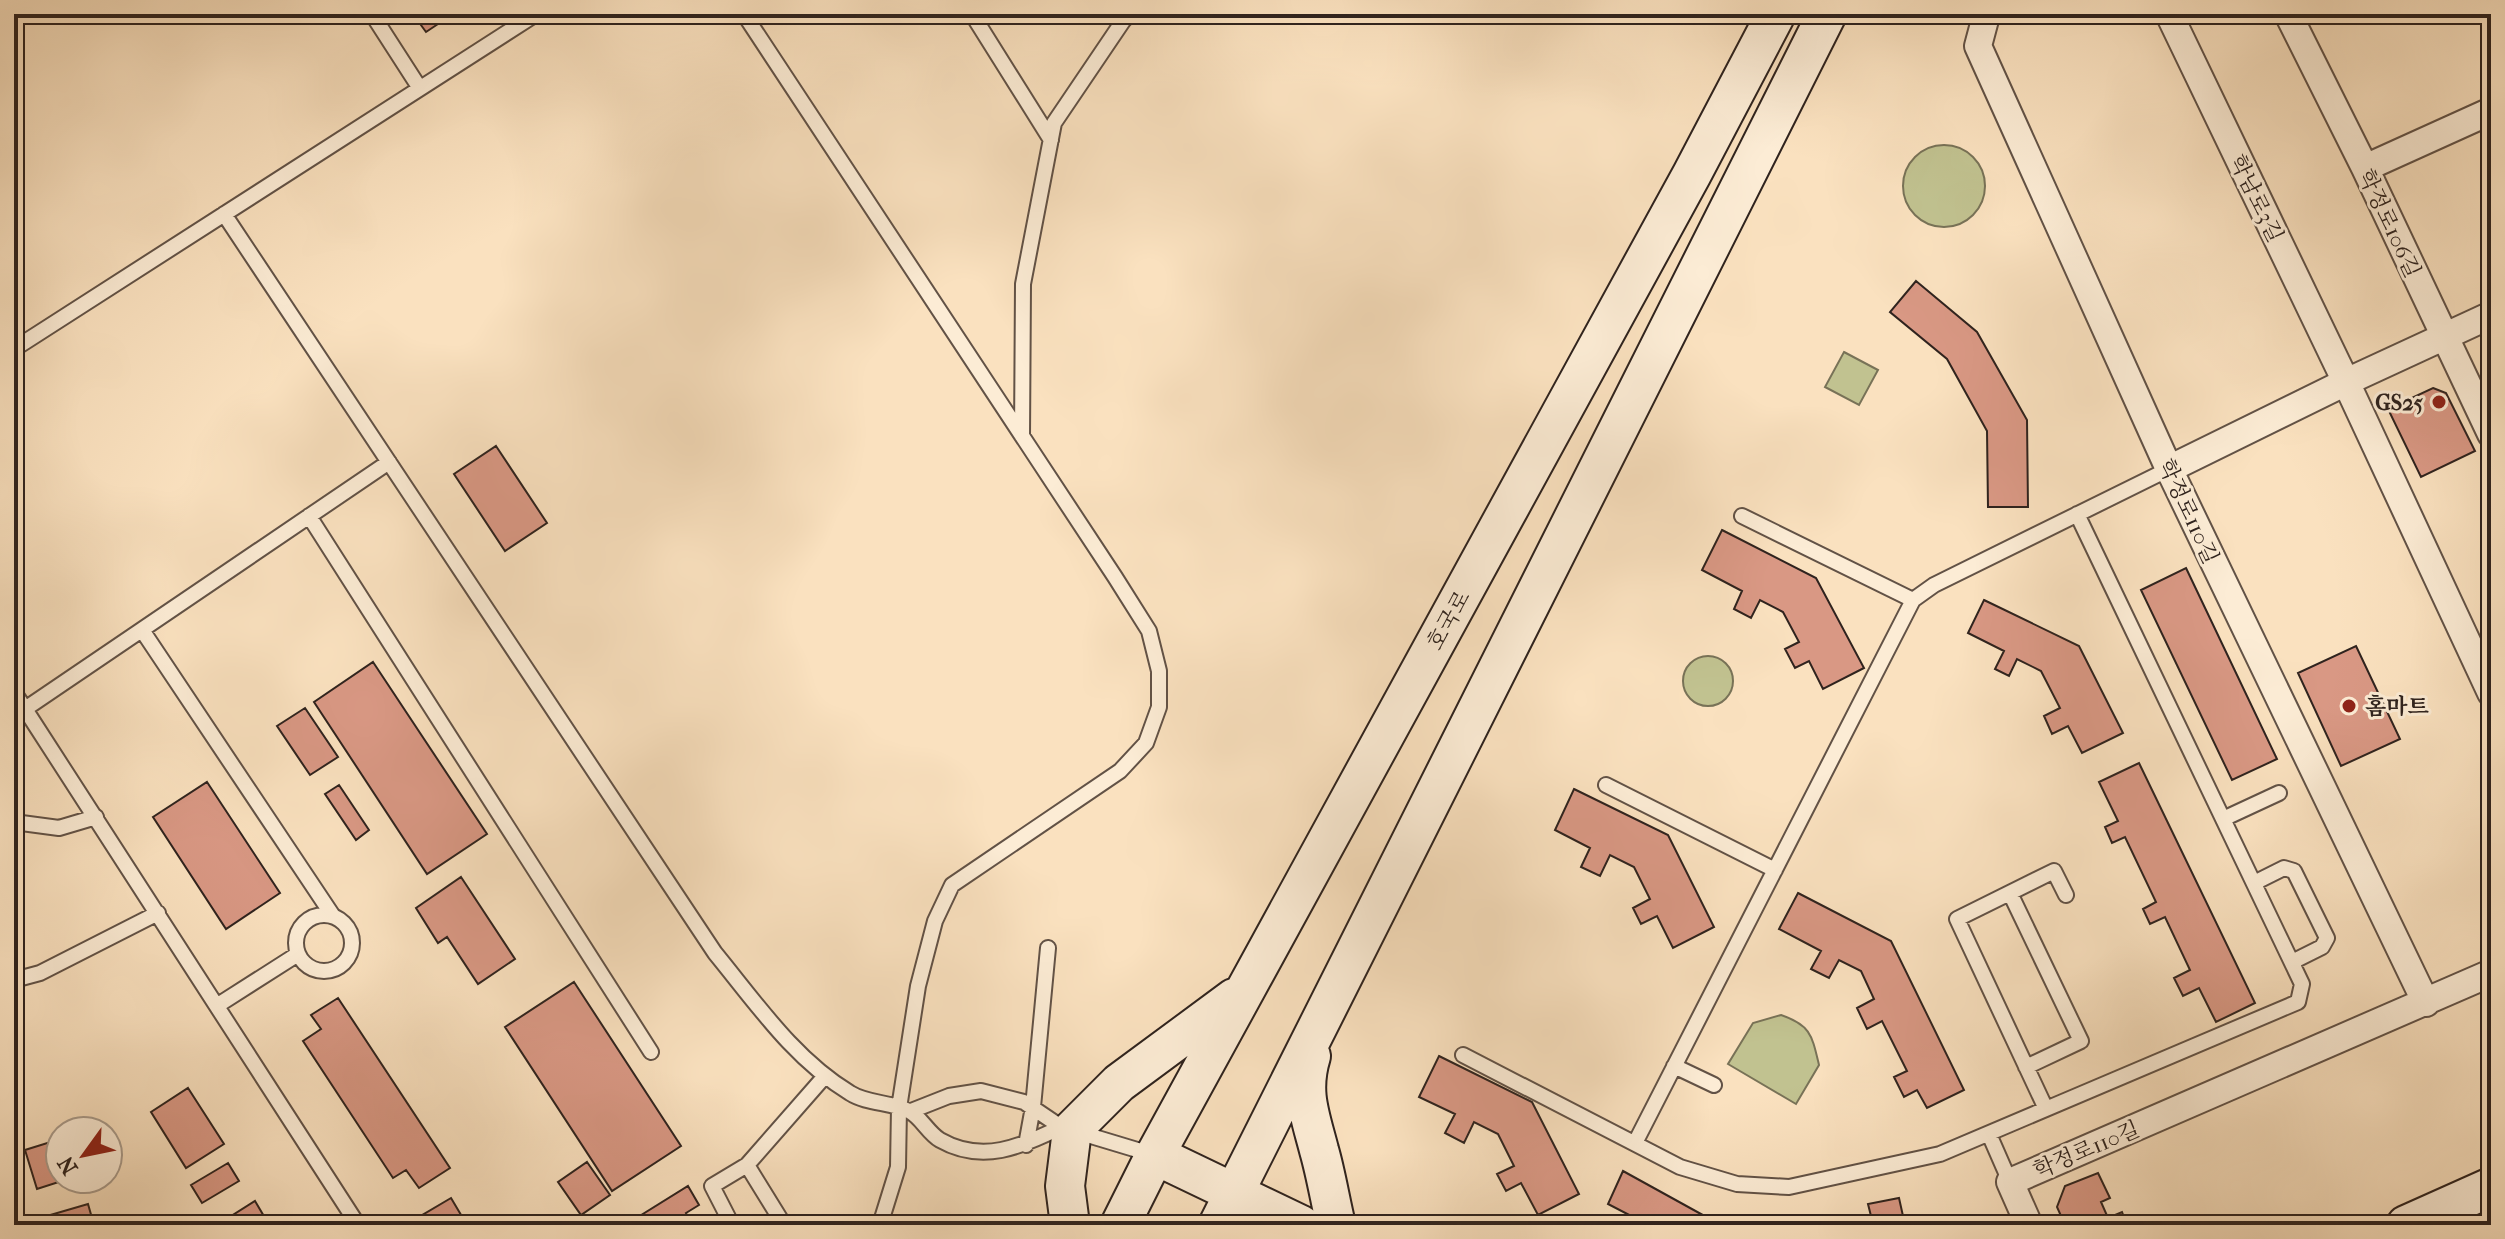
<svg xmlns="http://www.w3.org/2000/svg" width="2505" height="1239" font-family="'IM FELL French Canon','Noto Serif KR',serif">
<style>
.green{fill:#c1c290;stroke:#787257;stroke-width:2}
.building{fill:#d99884;stroke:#2f231e;stroke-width:2}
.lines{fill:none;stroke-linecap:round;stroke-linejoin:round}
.service-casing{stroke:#625246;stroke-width:18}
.minor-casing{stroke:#625246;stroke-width:30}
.secondary-casing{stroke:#2f231e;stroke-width:42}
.service{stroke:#fcecd5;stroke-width:14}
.minor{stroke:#fcecd5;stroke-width:26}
.secondary{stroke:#fcecd5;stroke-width:38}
.poi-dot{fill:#8f2418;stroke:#fcecd5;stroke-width:3}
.labels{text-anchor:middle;stroke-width:6;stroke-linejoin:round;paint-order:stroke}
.street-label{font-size:22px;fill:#2f231e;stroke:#fcecd5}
.poi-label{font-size:22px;font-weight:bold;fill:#2f231e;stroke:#fcecd5;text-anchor:end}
</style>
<rect width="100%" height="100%" fill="#fae1bf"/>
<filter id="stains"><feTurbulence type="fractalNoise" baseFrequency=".0025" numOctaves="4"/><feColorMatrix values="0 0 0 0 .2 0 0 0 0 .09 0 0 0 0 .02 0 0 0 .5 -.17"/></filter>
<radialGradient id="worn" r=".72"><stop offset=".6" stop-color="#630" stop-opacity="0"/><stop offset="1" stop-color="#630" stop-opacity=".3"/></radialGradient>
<path class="green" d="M1903 186a41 41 0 1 1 82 0a41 41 0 1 1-82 0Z
M1844,352L1878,370L1859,405L1825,387Z
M1683 681a25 25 0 1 1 50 0a25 25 0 1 1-50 0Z
M1781,1015C1811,1025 1812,1036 1819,1065L1796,1104L1728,1064L1753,1023Z"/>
<path class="building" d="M413,14H453L426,32Z
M1916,281L1977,332L2027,420L2028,507H1988L1987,431L1947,359L1890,312Z
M2433,388L2446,393L2475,451L2421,477L2388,409Z
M496,446L547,523L505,551L454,474Z
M1722,530L1816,578L1864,668L1823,689L1809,661L1795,668L1785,649L1799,642L1783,612L1760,600L1751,618L1734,609L1742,591L1702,570Z
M2186,568L2277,759L2232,780L2141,590Z
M1984,600L2079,646L2123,733L2082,753L2068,726L2052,734L2044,716L2060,708L2041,671L2017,659L2009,676L1995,669L2004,651L1968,633Z
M2356,646L2400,739L2341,766L2298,673Z
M373,662L487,834L427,874L314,702Z
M305,708L338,757L310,775L277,726Z
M2139,763L2255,1003L2216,1022L2199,988L2183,996L2174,978L2190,970L2165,917L2150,924L2143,909L2156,902L2125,837L2112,843L2105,827L2118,821L2099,782Z
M207,782L280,893L226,929L153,817Z
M339,785L369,830L356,840L325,794Z
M1574,789L1668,835L1714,927L1673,948L1657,916L1641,924L1633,908L1650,899L1634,867L1610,855L1600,876L1581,867L1590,848L1555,830Z
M461,877L515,959L478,984L447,937L438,943L416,908Z
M1798,893L1891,941L1964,1090L1927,1108L1917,1090L1904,1097L1894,1077L1907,1071L1882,1021L1867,1029L1857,1008L1874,999L1861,971L1839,960L1829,978L1811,969L1821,951L1779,929Z
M574,982L681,1146L612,1191L505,1027Z
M338,998L450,1168L419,1188L406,1170L393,1178L303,1041L321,1029L311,1015Z
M1439,1056L1532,1102L1579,1194L1538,1215L1521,1183L1506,1191L1497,1174L1514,1166L1498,1134L1474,1122L1464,1143L1445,1133L1455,1114L1419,1097Z
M188,1088L224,1144L186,1168L151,1112Z
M60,1139V1179H68L37,1189L25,1150Z
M587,1162L610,1195L581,1215L558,1182Z
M228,1163L239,1181L202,1203L191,1185Z
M1623,1171L1710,1219L1727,1225H1634L1637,1219L1608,1204Z
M2098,1173L2110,1198L2101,1202L2108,1218L2122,1212L2127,1225H2065L2057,1207L2065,1186Z
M688,1186L699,1205L686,1213L693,1225H632L630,1222Z
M451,1198L467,1225H423L419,1217Z
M1899,1198L1905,1225H1869L1873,1224L1868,1204Z
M255,1201L265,1218L254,1225H217Z
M88,1204L94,1225H16Z"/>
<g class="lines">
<g class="service-casing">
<path id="service" d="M372,14L419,87
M744,14L1115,577L1149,631L1159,671V707L1146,743L1120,771L952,885L935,921L918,986L899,1108L898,1167L880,1225
M972,14L1051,140
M224,214L715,953C756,1003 794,1059 850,1093C867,1104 891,1102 909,1111C921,1117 928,1133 940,1140C982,1164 1021,1147 1061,1127
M14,349L536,14
M1022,436L1023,284L1054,123L1123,21L1130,14
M309,516L651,1052
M1742,516L1913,600
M142,630L333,916
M14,692L25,709
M1606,785L1775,870
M2223,819L2279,793
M14,822L59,828L96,817
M2254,883L2284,868L2294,871L2327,938L2322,947L2292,962
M2010,893L2081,1041L2026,1067
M296 943a28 28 0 1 1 56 0a28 28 0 1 1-56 0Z
M14,980L40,973L158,913
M218,1005L298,954
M1463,1055L1680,1167L1737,1184L1789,1187L1940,1154L2298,1002L2302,984L2077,514
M1674,1066L1714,1085
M2046,1109L1957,919L2054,871L2066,895
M911,1111L949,1096L981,1091L1024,1102L1061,1127L1154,1155
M1989,1134L2010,1182
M1635,1143L1913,600L1934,585L2169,469
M1026,1145L1033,1107L1048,948
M747,1165L784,1225
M358,1225L25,709L389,462
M732,1225L712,1186L747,1165L825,1076"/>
</g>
<g class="minor-casing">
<path id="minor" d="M1989,14L1986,16L1978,46L2169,469L2426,1003
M2169,14L2346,382L2491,693
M2288,14L2365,168L2491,434
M2365,168L2491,111
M2169,469L2346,382L2491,315
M2029,1225L2010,1182L2491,973"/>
</g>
<g class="secondary-casing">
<path id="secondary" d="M1311,1056C1300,1092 1310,1115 1319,1150C1326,1174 1330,1200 1336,1225
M1155,1155L1301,1225
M1070,1225L1065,1186L1072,1130L1119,1083L1234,998
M1120,1225L1155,1155L1692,174L1776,14
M1218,1225L1827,14
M2406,1225L2491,1187"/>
</g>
<use href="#service" class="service"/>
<use href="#minor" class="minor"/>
<use href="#secondary" class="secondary"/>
</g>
<g class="poi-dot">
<circle cx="2439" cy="402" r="8"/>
<circle cx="2349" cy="706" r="8"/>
</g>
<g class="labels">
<g class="street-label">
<text transform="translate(2257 198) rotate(64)" y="8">학남로3길</text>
<text transform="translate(2390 223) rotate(65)" y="8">학정로106길</text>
<text transform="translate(2189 511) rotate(65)" y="8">학정로110길</text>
<text transform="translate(1448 620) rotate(-61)" y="8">호국로</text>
<text transform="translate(2086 1149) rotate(-23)" y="8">학정로110길</text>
</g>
<g class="poi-label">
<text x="2423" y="410">GS25</text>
<text x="2365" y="714" text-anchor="start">홈마트</text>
</g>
</g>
<rect width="2505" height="1239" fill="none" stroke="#fae1bf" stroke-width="48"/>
<rect x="16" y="16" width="2473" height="1207" fill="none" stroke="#2f231e" stroke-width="4"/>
<rect x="24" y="24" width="2457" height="1191" fill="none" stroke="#2f231e" stroke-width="2"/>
<g transform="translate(84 1155) rotate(237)"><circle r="38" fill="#fcecd5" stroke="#aa9c8c" stroke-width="2"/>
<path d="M0-6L14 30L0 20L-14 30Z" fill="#8f2418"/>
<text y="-12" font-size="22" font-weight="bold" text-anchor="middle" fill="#2f231e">N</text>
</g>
<rect width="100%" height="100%" filter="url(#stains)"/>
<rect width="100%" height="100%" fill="url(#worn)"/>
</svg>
